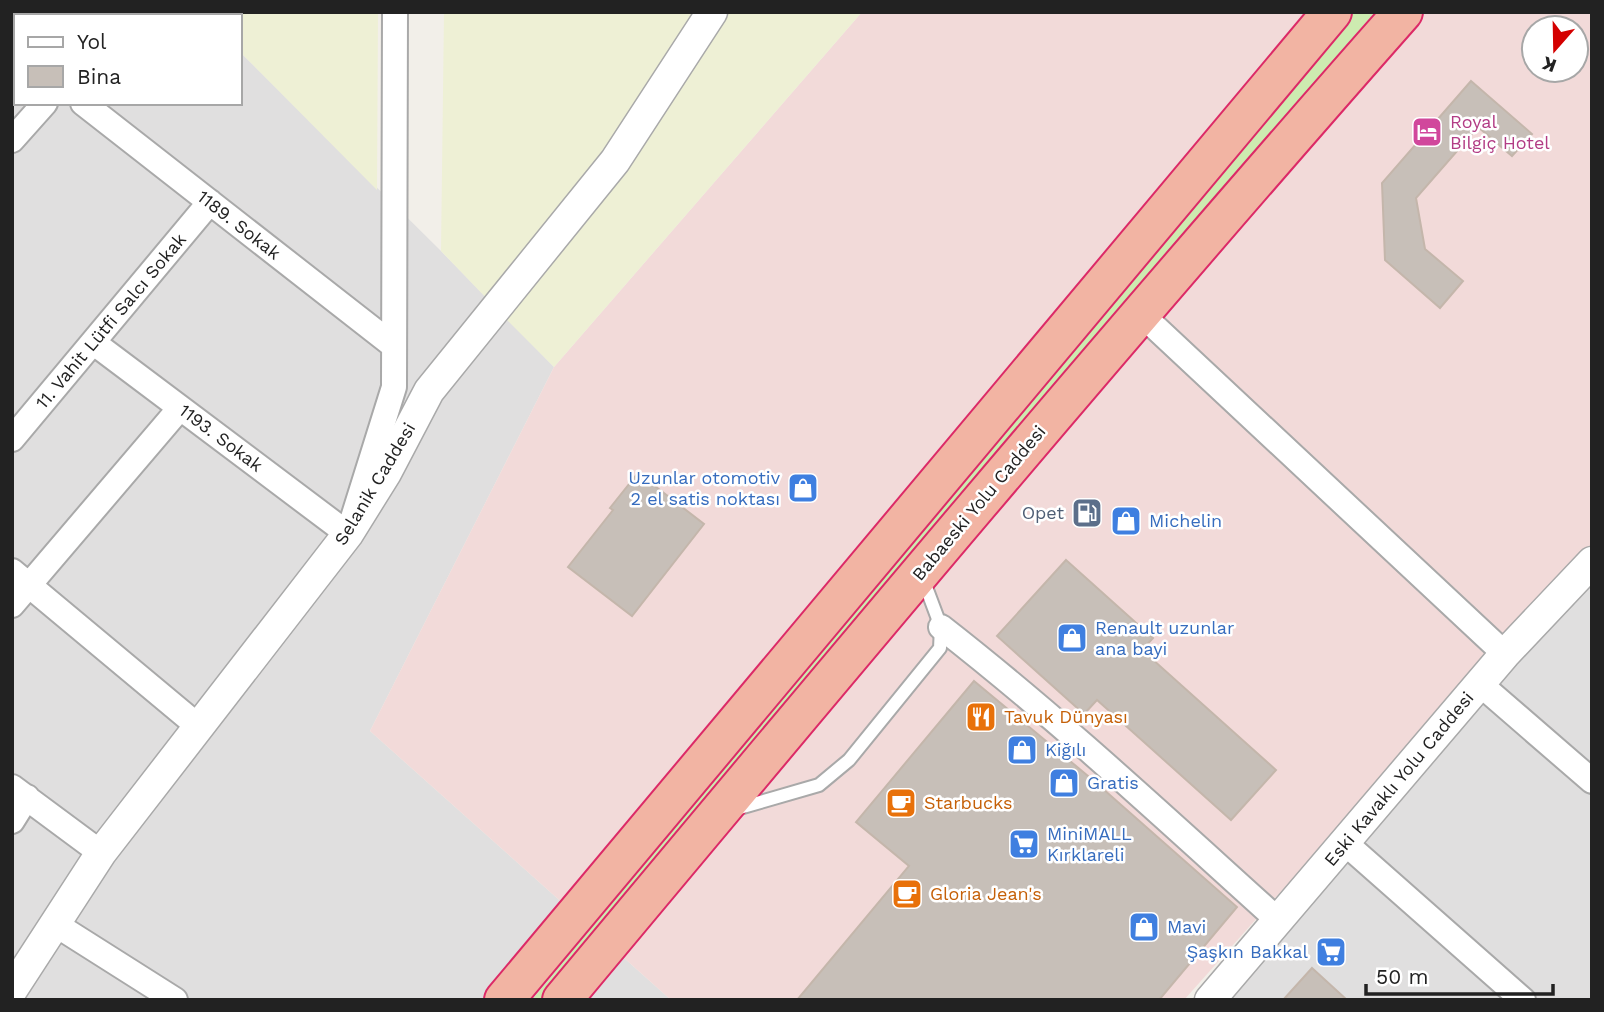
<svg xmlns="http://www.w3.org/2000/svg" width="1604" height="1012" font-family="'Work Sans',sans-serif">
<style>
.residential{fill:#e0dfdf}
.commercial{fill:#f2dad9;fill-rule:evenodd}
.farmland{fill:#eef0d5}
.grass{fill:#cdebb0}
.building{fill:#c7bfb8;stroke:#c4b6ab;stroke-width:2}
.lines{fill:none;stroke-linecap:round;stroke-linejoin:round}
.service-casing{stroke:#a9a9a9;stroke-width:16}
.minor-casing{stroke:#a9a9a9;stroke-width:28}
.tertiary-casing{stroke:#a9a9a9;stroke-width:33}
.trunk-casing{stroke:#dc2a67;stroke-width:42}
.service{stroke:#fff;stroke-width:12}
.minor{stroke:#fff;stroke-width:24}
.tertiary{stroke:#fff;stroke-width:30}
.trunk{stroke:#f2b4a3;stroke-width:38}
.labels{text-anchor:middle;stroke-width:5;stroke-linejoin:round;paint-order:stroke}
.hotel-label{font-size:18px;fill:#b23c85;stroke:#fff;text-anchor:start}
.street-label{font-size:18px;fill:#222;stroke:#fff}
.shop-label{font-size:18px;fill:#366cbe;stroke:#fff;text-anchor:start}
.service-label{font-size:18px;fill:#4e5e75;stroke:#fff;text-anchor:end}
.food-label{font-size:18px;fill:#c56008;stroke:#fff;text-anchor:start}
</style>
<rect width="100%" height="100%" fill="#f2efe9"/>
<path class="residential" d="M12,12H200L203,16H16V103H240V52L441,251L554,367L370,731L671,1000H12Z
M1592,572V1000H1225Z"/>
<path class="commercial" d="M862,12H1592V560L1275,898L1184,1000H671L370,731L554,367ZM1534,28H1576V70H1534Z"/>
<path class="farmland" d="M200,12H378L377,190L240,52V16H203Z
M444,12H699L604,161L491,303L441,251Z
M726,12H862L554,367L503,316Z"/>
<path class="grass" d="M1354,12H1375L1225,185L546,1000H532L1260,120Z"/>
<path class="building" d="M1471,81L1532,134L1512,156L1478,127L1416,198L1425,249L1463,281L1440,308L1385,260L1382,183Z
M638,473L704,524L632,616L568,567L613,510L610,508Z
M1066,560L1153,638L1142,650L1276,770L1231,820L1097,700L1084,714L997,636Z
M974,681L1094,781L1237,907L1159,1000H797L909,866L856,822Z
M1312,968L1347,1000H1283Z"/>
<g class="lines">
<g class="service-casing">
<path id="service" d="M736,809L819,785L849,760L940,648L941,627L923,579"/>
</g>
<g class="minor-casing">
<path id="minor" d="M122,16L126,12
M12,47L16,50
M83,103L394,346
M12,140L45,103
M1140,313L1505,654
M94,343L348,534L394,387L395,12
M12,439L210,202
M12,571L199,727
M12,605L180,408
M941,627C1059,719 1168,821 1279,921
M1480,684L1592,781
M12,787L101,853
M12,821L27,797
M1344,842L1523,1000
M55,924L175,1000"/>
</g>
<g class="tertiary-casing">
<path id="tertiary" d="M12,990L101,853L348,534L386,473L429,391L615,161L712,12
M1210,1000L1505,654L1592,562"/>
</g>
<g class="trunk-casing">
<path id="trunk" d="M504,1000L1332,12
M562,1000C839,668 1117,336 1403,12"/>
</g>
<use href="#service" class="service"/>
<use href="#minor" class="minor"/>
<use href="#tertiary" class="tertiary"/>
<use href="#trunk" class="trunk"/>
</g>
<defs>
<g id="hotel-square" transform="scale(1.575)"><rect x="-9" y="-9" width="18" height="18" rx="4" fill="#d1479c" stroke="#fff"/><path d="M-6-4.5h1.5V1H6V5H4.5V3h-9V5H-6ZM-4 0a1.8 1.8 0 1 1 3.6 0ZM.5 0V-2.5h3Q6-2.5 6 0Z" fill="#fff"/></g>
<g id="shop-square" transform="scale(1.575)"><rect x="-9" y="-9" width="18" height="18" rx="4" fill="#3f7fe0" stroke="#fff"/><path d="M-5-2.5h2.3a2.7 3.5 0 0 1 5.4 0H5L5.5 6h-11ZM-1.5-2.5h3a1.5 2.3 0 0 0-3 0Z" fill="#fff"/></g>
<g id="fuel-square" transform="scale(1.575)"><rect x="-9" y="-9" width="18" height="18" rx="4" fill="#5c6f8a" stroke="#fff"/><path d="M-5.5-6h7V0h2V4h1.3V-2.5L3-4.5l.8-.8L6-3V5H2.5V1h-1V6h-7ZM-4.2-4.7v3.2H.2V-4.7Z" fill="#fff"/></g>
<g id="restaurant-square" transform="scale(1.575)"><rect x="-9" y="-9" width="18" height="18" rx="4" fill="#e8710a" stroke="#fff"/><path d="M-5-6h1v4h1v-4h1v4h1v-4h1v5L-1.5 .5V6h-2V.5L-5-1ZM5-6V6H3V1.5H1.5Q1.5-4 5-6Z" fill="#fff"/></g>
<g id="cafe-square" transform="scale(1.575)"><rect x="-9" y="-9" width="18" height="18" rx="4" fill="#e8710a" stroke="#fff"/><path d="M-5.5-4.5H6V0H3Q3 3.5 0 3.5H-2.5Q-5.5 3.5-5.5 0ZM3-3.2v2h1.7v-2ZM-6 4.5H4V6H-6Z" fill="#fff"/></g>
<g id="supermarket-square" transform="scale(1.575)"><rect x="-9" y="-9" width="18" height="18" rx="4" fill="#3f7fe0" stroke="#fff"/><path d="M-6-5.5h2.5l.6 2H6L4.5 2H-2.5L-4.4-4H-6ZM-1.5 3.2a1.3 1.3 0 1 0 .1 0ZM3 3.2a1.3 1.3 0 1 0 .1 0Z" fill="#fff"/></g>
</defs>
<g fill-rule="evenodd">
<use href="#hotel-square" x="1427" y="132"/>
<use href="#shop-square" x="803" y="488"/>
<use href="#fuel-square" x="1087" y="513"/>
<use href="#shop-square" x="1126" y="521"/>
<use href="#shop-square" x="1072" y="638"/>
<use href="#restaurant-square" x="981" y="717"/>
<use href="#shop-square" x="1022" y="750"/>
<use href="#shop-square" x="1064" y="783"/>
<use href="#cafe-square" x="901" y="803"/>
<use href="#supermarket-square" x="1024" y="844"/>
<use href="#cafe-square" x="907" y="894"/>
<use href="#shop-square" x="1144" y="927"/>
<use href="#supermarket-square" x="1331" y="952"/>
</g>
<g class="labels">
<g class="hotel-label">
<text x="1450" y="128">Royal<tspan x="1450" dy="21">Bilgiç Hotel</tspan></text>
</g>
<g class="street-label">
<text transform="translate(239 225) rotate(38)" y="6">1189. Sokak</text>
<text transform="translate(111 321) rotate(-50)" y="6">11. Vahit Lütfi Salcı Sokak</text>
<text transform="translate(221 438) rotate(37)" y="6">1193. Sokak</text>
<text transform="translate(375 484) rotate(-59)" y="6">Selanik Caddesi</text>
<text transform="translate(979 503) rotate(-50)" y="6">Babaeski Yolu Caddesi</text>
<text transform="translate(1399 779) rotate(-50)" y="6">Eski Kavaklı Yolu Caddesi</text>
</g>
<g class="shop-label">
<text x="780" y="484" text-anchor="end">Uzunlar otomotiv<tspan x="780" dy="21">2 el satis noktası</tspan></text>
<text x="1149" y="527">Michelin</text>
<text x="1095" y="634">Renault uzunlar<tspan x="1095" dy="21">ana bayi</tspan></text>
<text x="1045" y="756">Kiğılı</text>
<text x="1087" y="789">Gratis</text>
<text x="1047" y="840">MiniMALL<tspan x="1047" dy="21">Kırklareli</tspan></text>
<text x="1167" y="933">Mavi</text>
<text x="1308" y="958" text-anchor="end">Şaşkın Bakkal</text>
</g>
<g class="service-label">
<text x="1064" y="519">Opet</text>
</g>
<g class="food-label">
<text x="1004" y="723">Tavuk Dünyası</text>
<text x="924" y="809">Starbucks</text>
<text x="930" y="900">Gloria Jean's</text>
</g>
</g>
<rect width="1604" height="1012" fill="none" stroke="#222222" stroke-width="28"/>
<rect x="14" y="14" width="228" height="91" fill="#ffffff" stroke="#a7a7a7" stroke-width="2"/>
<rect x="28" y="37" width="35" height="10" fill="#ffffff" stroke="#a7a7a7" stroke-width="2"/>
<text x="77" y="49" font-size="21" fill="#222222">Yol</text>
<rect x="28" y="66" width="35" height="21" fill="#c7bfb8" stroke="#a7a7a7" stroke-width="2"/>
<text x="77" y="84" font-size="21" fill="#222222">Bina</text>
<g transform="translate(1555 49) rotate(200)"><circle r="33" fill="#ffffff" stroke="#a7a7a7" stroke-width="2"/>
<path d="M0-5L12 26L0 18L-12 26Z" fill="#d40000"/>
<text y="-10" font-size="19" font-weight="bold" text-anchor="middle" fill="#222222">K</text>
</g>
<path d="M1366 984v10h187v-10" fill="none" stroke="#222222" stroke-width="3.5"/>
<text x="1376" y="984" font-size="21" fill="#222222" stroke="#ffffff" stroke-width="5" paint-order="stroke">50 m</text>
</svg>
